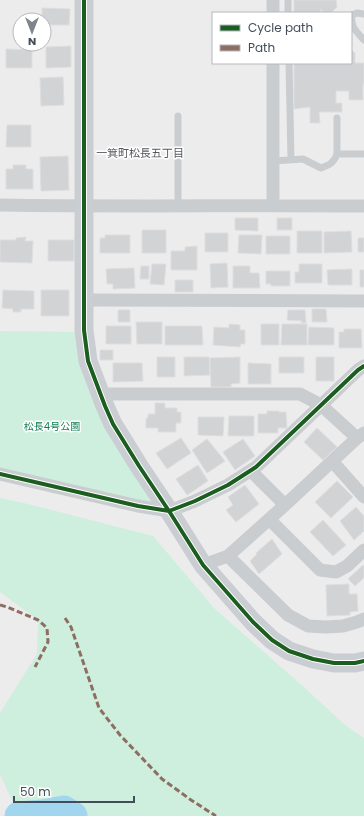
<svg xmlns="http://www.w3.org/2000/svg" width="364" height="816" font-family="Poppins,'Noto Sans JP',sans-serif">
<style>
.green{fill:#ceeede}
.lines{fill:none;stroke-linecap:round;stroke-linejoin:round}
.river{stroke:#a1d6ee;stroke-width:29}
.building{fill:#d2d3d5;stroke:#dededf}
.lane{stroke:#cacdd0;stroke-width:7}
.street{stroke:#cacdd0;stroke-width:13}
.secondary{stroke:#cacdd2;stroke-width:19}
.quiet{stroke:#8d6e63;stroke-width:3;stroke-dasharray:6 3;stroke-linecap:butt}
.cycleway-casing{stroke:#fff;stroke-width:6}
.cycleway{stroke:#1b5e20;stroke-width:4}
.labels{text-anchor:middle;stroke-width:3;stroke-linejoin:round;paint-order:stroke}
.park-label{font-size:10px;fill:#127c53;stroke:#fff}
.neighbourhood-label{font-size:11px;fill:#575a60;stroke:#fff}
</style>
<rect width="100%" height="100%" fill="#edecec"/>
<path class="green" d="M0,331L80,332L159,506L0,470Z
M0,498L28,504L153,536L214,608L306,689L345,725L364,738V816H19L0,774V713L37,654L38,620L0,592Z"/>
<g class="lines">
<path class="river" d="M19,816L43,814L64,810L73,816"/>
</g>
<path class="building" d="M294,0H336L337,7L332,12L324,13L321,9V13H294Z
M42,8L70,9L69,25H44V20H42Z
M71,46V67L46,68V47Z
M6,49L32,50V68H6Z
M351,49L355,53V63H364V84H363V100H349V91H336V103H342V112H319L320,123H310V107L294,109V63H351Z
M63,77L64,105L41,106L40,78Z
M7,125H31V147H6Z
M68,156L69,190L41,191L40,157Z
M13,165H26V169H33V189H6V169H13Z
M235,218H258V231L235,230Z
M277,218H292V230H277Z
M142,230H166V253H142Z
M297,231H322V253H297Z
M351,231L352,252L324,253V232Z
M205,233H228V252H205Z
M105,235H130V253H100V238H105Z
M239,235H262L261,254L238,253Z
M266,236H290V254H266Z
M26,237L25,241H33L32,263L0,262V240H16V238Z
M358,238H364V252H358Z
M48,240H74V261H48Z
M197,246V270H171V251H185V247Z
M227,263L228,287L211,288L210,264Z
M152,264H166L164,285L150,284Z
M299,264H322V283H295V272H299Z
M141,266H149V279H140Z
M233,266H250V273H259L260,288H233Z
M134,268L135,288L113,289V284H107L106,269Z
M352,269V285H328L327,270Z
M360,270H364V287H360Z
M266,271H290V286H271V284H266Z
M175,280H193V292H175Z
M3,290L34,291V309H21V312H13V309L2,308Z
M41,290H69V316H41Z
M312,309H326L327,322H312Z
M118,310H130V322H118Z
M288,310H305L306,323H301L302,321L287,320Z
M136,322H162V344H137Z
M229,324L240,325V330H245V344H241L240,347L213,345L214,327L229,328Z
M261,324H279V345H261Z
M282,324H307V345H281Z
M106,326H131V344H106Z
M165,326H202L203,345H165Z
M309,327L334,328V345H308Z
M344,329H361L362,348H339V332H344Z
M100,350H113V360H100Z
M157,357H175V377H157Z
M184,357H209L210,375L184,376Z
M240,357V383L231,384V387H211L210,358Z
M279,357H304V373H279Z
M316,357H334V381H316Z
M113,363H142L143,381L113,382Z
M248,363L271,364V384H248Z
M155,403H165V408H177V412H181V423H176V432H158V428H146V418H148V414H155Z
M267,411H279V412H286L287,428H278V433H258V414H267Z
M229,416H254V436H228Z
M198,417H224L223,436L198,435Z
M317,428L337,447L323,460L304,442Z
M181,438L191,453L167,469L156,453Z
M207,439L225,461L207,473L192,450Z
M243,439L255,456L235,470L223,452Z
M198,465L208,481L187,495L176,479Z
M337,481L353,497L331,518L315,502Z
M245,485L259,504L236,522L226,510L233,505L228,497Z
M356,507L364,516V531L354,540L340,521Z
M323,520L346,545L333,556L310,532Z
M272,539L282,554L259,574L250,561L257,554L256,553Z
M363,565L364,566V578L355,586L348,579Z
M349,584V594H357L358,611L350,612V615L327,616L326,585Z"/>
<g class="lines">
<path class="lane" d="M288,0V13
M364,14L357,13L352,15C350,27 357,32 364,40
M289,63L291,160
M178,116V206
M337,118V154
M273,161L303,159L321,168C329,165 334,163 337,154H364"/>
<path class="street" d="M273,13V0
M0,205C121,207 243,205 364,206
M273,205V63
M84,300L364,301
M100,394H300L321,405L357,438
M332,461L364,497
M251,471L285,505
M0,474L138,506L169,511L195,501L228,485L256,467L358,370L364,366
M269,519L320,570L336,572L347,566L364,550
M228,556L288,615L308,626L326,627L343,626L357,622L364,619
M203,565L228,556L285,505L357,438L364,433"/>
<path class="secondary" d="M84,0V330L88,361L105,406L113,424L139,466L169,511L203,565L253,622L272,640L289,651L313,659L334,663H355L364,661"/>
<path class="quiet" d="M0,605L7,607L38,620L47,628L48,642L35,667
M65,618L71,627L99,708L120,735L162,779L191,800L216,816"/>
<g class="cycleway-casing">
<path id="cycleway" d="M84,0V330L88,361L105,406L113,424L139,466L169,511L203,565L253,622L272,640L289,651L313,659L334,663H355L364,661
M0,474L138,506L169,511L195,501L228,485L256,467L358,370L364,366"/>
</g>
<use href="#cycleway" class="cycleway"/>
</g>
<g class="labels">
<g class="park-label">
<text x="52" y="430">松長4号公園</text>
</g>
<g class="neighbourhood-label">
<text x="140" y="157">一箕町松長五丁目</text>
</g>
</g>
<rect x="212" y="12" width="140" height="52" fill="#ffffff" stroke="#b4b7bd"/>
<rect x="220" y="25" width="20" height="6" fill="#1b5e20" stroke="#b4b7bd"/>
<text x="248" y="32" font-size="12" fill="#434c59">Cycle path</text>
<rect x="220" y="45" width="20" height="6" fill="#8d6e63" stroke="#b4b7bd"/>
<text x="248" y="52" font-size="12" fill="#434c59">Path</text>
<g transform="translate(32 32) rotate(180)"><circle r="19" fill="#ffffff" stroke="#b4b7bd"/>
<path d="M0-3L7 15L0 10L-7 15Z" fill="#7e848c"/>
<text y="-6" font-size="11" font-weight="bold" text-anchor="middle" fill="#434c59">N</text>
</g>
<path d="M14 796v6h120v-6" fill="none" stroke="#434c59" stroke-width="2"/>
<text x="20" y="796" font-size="12" fill="#434c59" stroke="#ffffff" stroke-width="3" paint-order="stroke">50 m</text>
</svg>
